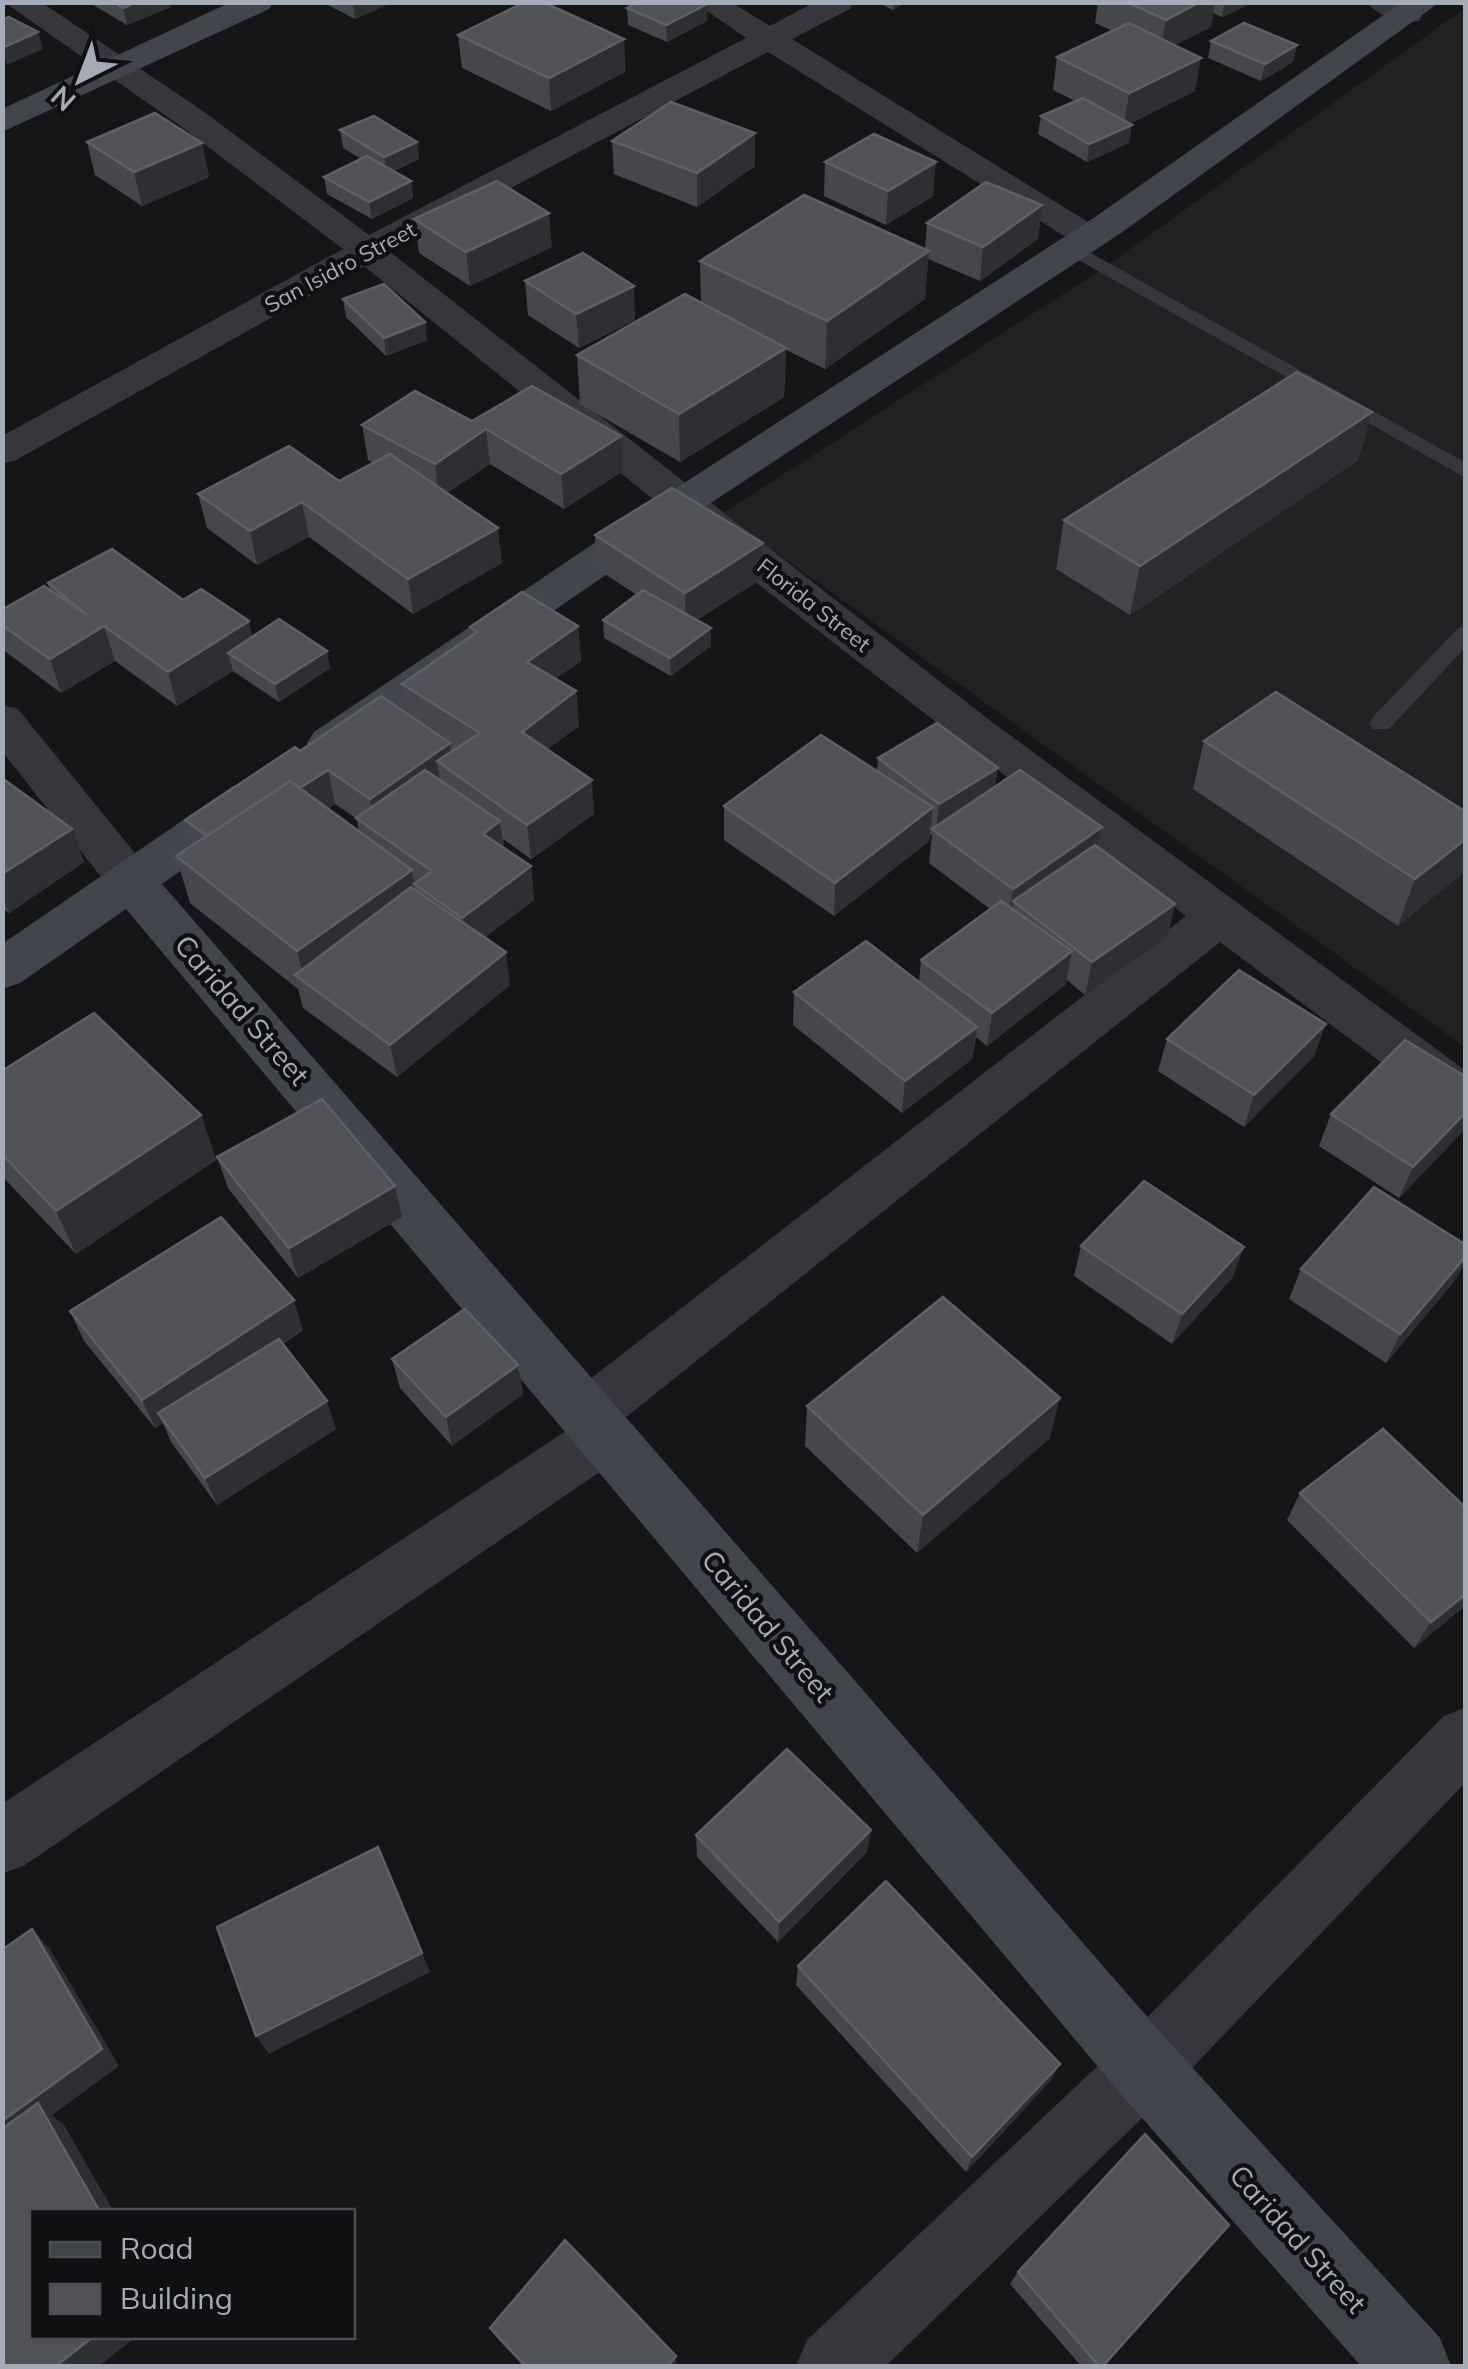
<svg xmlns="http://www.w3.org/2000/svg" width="1468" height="2369" font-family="Mulish,sans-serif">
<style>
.built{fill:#212124}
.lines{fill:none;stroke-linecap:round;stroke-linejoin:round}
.lane{fill:#36363c;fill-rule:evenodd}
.street{fill:#36363c;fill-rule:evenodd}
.secondary{fill:#43454d;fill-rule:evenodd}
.wall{fill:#46474c;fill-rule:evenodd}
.shaded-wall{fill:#2e2f32}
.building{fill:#515258;stroke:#5e6067;stroke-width:2.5}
.labels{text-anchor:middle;stroke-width:9;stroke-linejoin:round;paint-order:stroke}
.far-street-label{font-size:22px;fill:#a6abb8;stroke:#101012}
.street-label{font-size:28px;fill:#a6abb8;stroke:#101012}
</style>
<rect width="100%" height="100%" fill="#151517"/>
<path class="built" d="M1461,11L1465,13V1047L722,514L1105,267Z"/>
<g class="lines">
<path class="lane" d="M1073,243L1466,463V478L1066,253L1064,249Z
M1466,626V647L1389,729H1373L1369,723L1373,717L1458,628Z"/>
<path class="street" d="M4,2H41L203,111L369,235L746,38L694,2H731L770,26L815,2H854L850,9L792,39L1101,230L1107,237L1101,244L1089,248L1077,244L768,52L390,252L988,719L1466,1071V1118L1448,1112L1220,942L625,1418L635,1436L626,1454L25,1865L2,1874V1804L566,1431L559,1415L567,1397L1186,916L763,588L364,266L16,460L2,464V436L343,249L179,125Z
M1367,2H1408L1423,14L1419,21C1402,25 1378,17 1367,2Z
M2,705L18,709L147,868L153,880L147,892L130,897L113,892L2,751Z
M1466,1707V1782L1169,2092L886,2366H796L807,2340L1121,2044L1444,1716Z"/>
<path class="secondary" d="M231,2H274L269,9L2,132V109Z
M1402,2H1440L1121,233L697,512L346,754L330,759L314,754L307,743L314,732L667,494L1095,217Z
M250,781L267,786L274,798L267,810L162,884L1170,2043L1440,2338L1451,2366H1361L1120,2093L126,909L20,983L2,989V944L233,786Z"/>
</g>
<path class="wall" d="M170,2L171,7L127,25L90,3Z
M322,2H393L355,19Z
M876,2H906L893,10Z
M1098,2H1253L1222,17L1213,13L1211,27L1174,45L1195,91L1129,124V143L1087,162L1038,134L1041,116L1075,101L1053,90L1057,57L1113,31L1095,23Z
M627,8L707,21L667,42L628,25Z
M458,35L624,39L625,72L551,111L462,68Z
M1211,41L1297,45L1293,62L1261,81L1208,58Z
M340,130L417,142L419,159L394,171L411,181L413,198L372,219L327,194L324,177L361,159L343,148Z
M755,133V166L697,207L614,174L612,141Z
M87,142L202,143L209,177L142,206L95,175Z
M825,162L933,196L886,225L824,196Z
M1042,205L1038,239L980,281L928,259L925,299L825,369L786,350L784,397L680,462L580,404L577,355L701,303L700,261L925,249L927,223Z
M414,219L552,247L470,286L419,253Z
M525,281L635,320L579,348L528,315Z
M343,299L425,322L427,340L386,356L346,317Z
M1372,412L1358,460L1130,615L1056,569L1064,520Z
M472,421L623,471L564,509L490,464L447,493L502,563L413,614L309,537L257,565L207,528L198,494L339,481L374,463L368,460L362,425Z
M595,535L763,578L697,620L711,646L671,676L604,638L603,620L637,595L597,569Z
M48,583L183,600L252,637L330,668L279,702L233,671L177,706L115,661L61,693L2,649V610L50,590Z
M578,626L581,661L555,679L576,691L579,726L547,749L594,814L531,859L503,839L504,848L531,866L534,900L484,938L510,985L397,1077L303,1008L298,989L190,903L176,856L193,845L185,820L300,751L407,714L402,684L471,636L470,627ZM335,804L357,819L359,832L328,809Z
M1204,741L1465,871L1398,926L1193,789Z
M878,758L995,787L1102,827L1098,847L1175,904L1167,937L1085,995L1067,980L1066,984L987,1046L976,1037L972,1059L902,1113L793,1025L794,992L919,982L921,960L990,909L929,863L932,835L930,834L929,841L834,916L724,840V806L877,772Z
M2,778L84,862L9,913L2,908Z
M1167,1039L1314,1056L1244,1127L1158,1071Z
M2,1071L201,1115L216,1160L76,1254L2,1176Z
M1466,1077V1128L1399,1198L1319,1146L1331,1114Z
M217,1157L402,1217L298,1278L228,1188Z
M1466,1245V1260L1456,1279L1386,1363L1289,1299L1301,1269Z
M1081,1246L1233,1277L1172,1344L1074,1276Z
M70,1311L303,1330L283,1344L336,1429L217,1505L171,1442L163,1423L155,1428L84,1341Z
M392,1359L518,1365L523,1394L452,1446L400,1388Z
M807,1406L1050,1438L917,1553L805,1446Z
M1300,1493L1466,1605L1414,1648L1287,1520Z
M871,1830L867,1852L778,1942L697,1857L696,1835Z
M798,1966L1060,2064L1051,2080L966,2172L796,1985Z
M1018,2272L1103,2366H1081L1010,2284Z
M490,2328L678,2366H523L497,2338Z"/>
<path class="shaded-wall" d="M136,2H170L171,7L127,25L123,8Z
M353,2H393L355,19Z
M894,2H906L893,10Z
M1200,2H1215L1211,27L1160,53L1166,20Z
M1225,2H1253V3L1222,17Z
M707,4V21L667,42L666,25Z
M38,32L43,49L7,65L2,48Z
M624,39L625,72L551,111L549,78Z
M1297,45L1293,62L1261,81L1265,64Z
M1201,58L1195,91L1124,126L1129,93Z
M1132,125L1129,143L1087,162L1089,144Z
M755,133V166L697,207V173Z
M417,142L419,159L387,174L384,157Z
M202,143L209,177L142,206L134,172Z
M936,162L933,196L886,225L888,191Z
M411,181L413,198L372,219L369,202Z
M1042,205L1038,239L980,281L983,247Z
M549,213L552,247L470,286L466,252Z
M929,251L925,299L825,369L827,321Z
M634,286L635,320L579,348L576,314Z
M425,322L427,340L386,356L384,338Z
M786,348L784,397L680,462L679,414Z
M1372,412L1358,460L1130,615L1140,566Z
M486,429L490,464L439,498L435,464Z
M621,436L623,471L564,509L561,474Z
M302,502L309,537L257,565L250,531Z
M498,528L502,563L413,614L408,579Z
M763,543V578L686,627L685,593Z
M249,621L257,656L228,653L233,671L177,706L168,672Z
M104,626L115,661L61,693L50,659Z
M578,626L581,661L530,696L527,662Z
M711,628V646L671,676L670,658Z
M327,651L330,668L279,702L275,684Z
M576,691L579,726L525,766L522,732Z
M450,743L455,774L437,761L441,787L376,833L370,799Z
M998,768L993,802L936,832L939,804Z
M328,770L335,804L228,878L218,844Z
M592,780L594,814L531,859L527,825Z
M933,807L929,841L834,916L835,883Z
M500,821L505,855L483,834Z
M1102,827L1095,861L1013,901L1010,920L1008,922L1013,889Z
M72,829L84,862L9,913L2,897V874Z
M1466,839L1465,871L1398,926L1415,879Z
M531,866L534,900L467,951L462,918Z
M412,870L420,917L305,982L297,951Z
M1175,904L1167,937L1085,995L1092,962Z
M1072,951L1066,984L987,1046L992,1013Z
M506,952L510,985L397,1077L390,1045Z
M1326,1024L1314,1056L1244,1127L1254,1095Z
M977,1027L972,1059L902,1113L905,1081Z
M1466,1112V1128L1399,1198L1413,1167Z
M201,1115L216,1160L76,1254L56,1211Z
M395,1186L402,1217L298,1278L289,1248Z
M1244,1247L1233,1277L1172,1344L1182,1314Z
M1466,1256V1260L1456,1279L1386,1363L1400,1334Z
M294,1300L303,1330L164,1422L158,1413L163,1423L155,1428L142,1400Z
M518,1365L523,1394L452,1446L446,1417Z
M1060,1398L1050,1438L917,1553L923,1515Z
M327,1401L336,1429L217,1505L205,1478Z
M1466,1594V1605L1414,1648L1431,1622Z
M871,1830L867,1852L778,1942L779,1922Z
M378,1847L430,1972L269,2054L256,2036Z
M32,1929L50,1949L119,2066L52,2115L64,2125L114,2212H100L2,2151V2121Z
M1060,2064L1051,2080L966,2172L972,2157Z
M94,2336H137L99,2366H56Z
M676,2356L677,2366H668Z"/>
<path class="building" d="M114,2H136L123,8Z
M525,2H543L624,39L549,78L458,35Z
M639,2H703L707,4L666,25L627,8Z
M1127,2H1200L1166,20Z
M9,17L38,32L2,48V20Z
M1129,23L1201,58L1129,93L1057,57Z
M1244,23L1297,45L1265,64L1211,41Z
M1083,98L1132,125L1089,144L1041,116Z
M671,102L755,133L697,173L612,141Z
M155,113L202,143L134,172L87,142Z
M374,116L417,142L384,157L340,130Z
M874,134L936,162L888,191L825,162Z
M367,156L411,181L369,202L324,177Z
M497,181L549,213L466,252L414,219Z
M986,182L1042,205L983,247L927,223Z
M804,195L929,251L827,321L700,261Z
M583,253L634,286L576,314L525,281Z
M384,284L425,322L384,338L343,299Z
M685,294L786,348L679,414L577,355Z
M1297,372L1372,412L1140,566L1064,520Z
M532,386L621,436L561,474L486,429L435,464L362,425L415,391L472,421Z
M289,446L339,481L390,454L498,528L408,579L302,502L250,531L198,494Z
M672,488L763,543L685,593L595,535Z
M112,549L183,600L201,589L249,621L168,672L104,626L50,659L2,625V610L44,586L87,615L48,583Z
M643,590L711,628L670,658L603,620Z
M522,592L578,626L527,662L576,691L522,732L592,780L527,825L437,761L480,733L402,684L477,632L470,627Z
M279,619L327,651L275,684L228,653Z
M1276,692L1466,812V839L1415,879L1204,741Z
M381,696L450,743L370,799L328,770L300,788L290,781L207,836L185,820L295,747L300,751Z
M937,723L998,768L939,804L878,758Z
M821,735L933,807L835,883L724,806Z
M425,770L500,821L483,834L531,866L462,918L414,884L432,871L356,818Z
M1020,770L1102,827L1013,889L932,829Z
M2,778L72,829L2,874Z
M290,781L412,870L297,951L176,856Z
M1095,845L1175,904L1092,962L1013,901Z
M411,887L506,952L390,1045L295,975Z
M1001,901L1072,951L992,1013L921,960Z
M866,941L977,1027L905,1081L794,992Z
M1239,970L1326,1024L1254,1095L1167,1039Z
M94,1013L201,1115L56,1211L2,1154V1071Z
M1405,1040L1466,1077V1112L1413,1167L1331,1114Z
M322,1099L395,1186L289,1248L217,1157Z
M1144,1181L1244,1247L1182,1314L1081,1246Z
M1374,1187L1466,1245V1256L1400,1334L1301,1269Z
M221,1217L294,1300L142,1400L70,1311Z
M943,1297L1060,1398L923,1515L807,1406Z
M465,1309L518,1365L446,1417L392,1359Z
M279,1339L327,1401L205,1478L158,1413Z
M1383,1429L1466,1508V1594L1431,1622L1300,1493Z
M787,1749L871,1830L779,1922L696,1835Z
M378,1847L422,1953L256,2036L217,1927Z
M886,1881L1060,2064L972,2157L798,1966Z
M32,1929L102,2049L2,2121V1950Z
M38,2103L100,2212H32V2336H94L56,2366H2V2129Z
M1145,2134L1229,2225L1103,2366H1099L1018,2272Z
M565,2240L676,2356L668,2366H526L490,2328Z"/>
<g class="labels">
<g class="far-street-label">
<text transform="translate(340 267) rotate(-28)" y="8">San Isidro Street</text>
<text transform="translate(814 605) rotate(38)" y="8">Florida Street</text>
</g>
<g class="street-label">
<text transform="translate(242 1010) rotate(49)" y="10">Caridad Street</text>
<text transform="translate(768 1626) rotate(50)" y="10">Caridad Street</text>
<text transform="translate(1298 2239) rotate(48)" y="10">Caridad Street</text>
</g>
</g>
<rect width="1468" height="2369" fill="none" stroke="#a6abb8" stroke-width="10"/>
<rect x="30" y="2209" width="325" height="130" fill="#101012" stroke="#4c4e54" stroke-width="2.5"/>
<rect x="50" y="2242" width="50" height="15" fill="#43454d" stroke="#4c4e54" stroke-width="2.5"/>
<text x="120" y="2259" font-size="30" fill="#a6abb8">Road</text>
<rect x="50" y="2284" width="50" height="30" fill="#515258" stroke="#4c4e54" stroke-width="2.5"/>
<text x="120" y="2309" font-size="30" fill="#a6abb8">Building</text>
<g transform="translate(80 80) rotate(222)" stroke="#101012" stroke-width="8" paint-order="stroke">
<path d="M0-8L18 38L0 25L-18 38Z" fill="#a6abb8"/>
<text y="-15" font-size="28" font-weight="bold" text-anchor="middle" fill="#a6abb8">N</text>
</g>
</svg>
